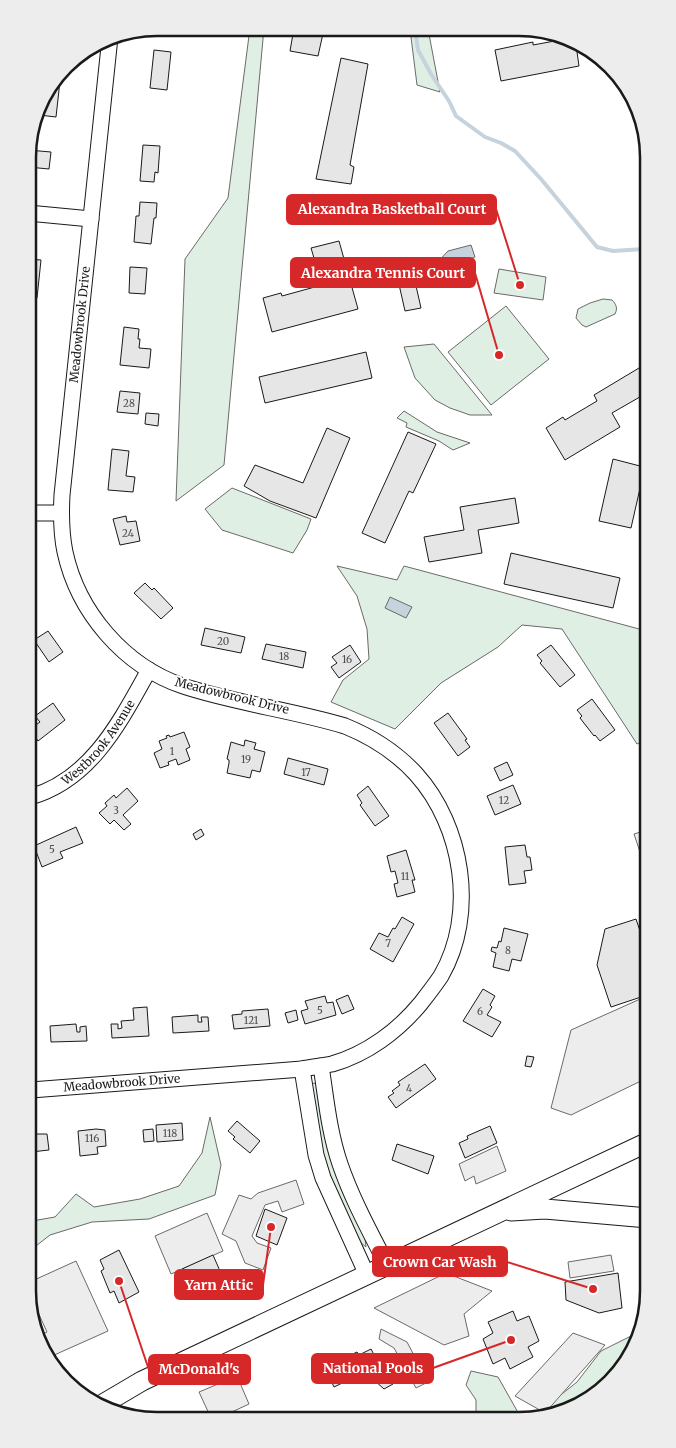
<svg xmlns="http://www.w3.org/2000/svg" width="676" height="1448" font-family="Merriweather,serif">
<style>
.green{fill:#e0efe3;stroke:#6a6a6a}
.parking{fill:#ededed;stroke:#6a6a6a}
.water{fill:#c6d2dc;stroke:#6a6a6a}
.lines{fill:none;stroke-linecap:round;stroke-linejoin:round}
.stream{stroke:#c6d2dc;stroke-width:4}
.building{fill:#e6e6e6;stroke:#1a1a1a}
.minor-casing{stroke:#1a1a1a;stroke-width:17}
.major-casing{stroke:#1a1a1a;stroke-width:21}
.minor{stroke:#fff;stroke-width:15}
.major{stroke:#fff;stroke-width:19}
.labels{text-anchor:middle;stroke-width:4;stroke-linejoin:round;paint-order:stroke}
.number-label{font-size:10px;fill:#4d4d4d}
.street-label{font-size:12px;fill:#1a1a1a;stroke:#fff}
.rim{fill:none;stroke:#1a1a1a;stroke-width:2.5}
.leader{fill:none;stroke:#d62828;stroke-width:2}
.callout-dot{fill:#d62828;stroke:#fff;stroke-width:2}
.callout{fill:#d62828;stroke:#d62828;stroke-width:2}
.callout-label{font-size:14px;text-anchor:middle;font-weight:bold;fill:#fff}
</style>
<rect width="100%" height="100%" fill="#fff"/>
<path class="green" d="M250,28H264L224,465L176,501L185,259L228,198Z
M410,29H428L440,92L417,85Z
M499,269L546,277L543,300L494,293Z
M603,299L612,300C616,304 618,308 615,314L586,327L582,325L576,318L578,309L590,303Z
M506,306L549,359L491,405L448,352Z
M434,344L492,415H470L450,408L435,400L415,378L404,347Z
M404,411L437,432L470,443L453,450L439,441L406,427L407,423L397,418Z
M232,488L311,519L307,530L293,553L222,530L205,509Z
M337,566L397,580L404,566L643,630L646,622V740L637,744L562,629L522,625L498,647L441,683L395,729L331,702L343,680L369,659L367,629L357,596Z
M314,1083L317,1085L365,1238L366,1247L360,1242L332,1181L320,1144L311,1084Z
M210,1117L221,1165L215,1195L149,1219L92,1222L50,1235L32,1249V1221L55,1217L76,1194L94,1207L140,1199L179,1186L202,1153Z
M638,1327L622,1370L591,1399L553,1416H524L543,1409L577,1382L601,1351L631,1336Z
M471,1371L498,1377L520,1416H466L476,1414V1400L466,1385Z"/>
<path class="parking" d="M647,830V873L634,834Z
M647,996V1078L571,1115L551,1108L571,1030Z
M497,1146L506,1171L476,1184L474,1176L465,1181L459,1164Z
M296,1180L304,1204L282,1212L278,1201L265,1205L252,1236L257,1243L271,1248L263,1270L245,1263L236,1241L222,1234L239,1195L251,1199L258,1193Z
M207,1213L223,1251L171,1274L155,1236Z
M611,1255L614,1271L570,1278L568,1262Z
M76,1261L108,1331L52,1356L39,1336L47,1332L32,1299V1281Z
M446,1273L492,1291L464,1314L469,1336L444,1345L374,1308Z
M381,1329L407,1342L428,1382L416,1388L394,1348L379,1339Z
M573,1333L605,1345L545,1413L515,1396Z
M237,1376L249,1404L219,1418H211L199,1392Z"/>
<path class="water" d="M471,245L475,257L463,262L451,283L431,269L448,251Z
M390,597L412,607L406,618L385,608Z"/>
<g class="lines">
<path class="stream" d="M415,29L418,50L431,74L449,101L456,116L485,137L501,143L515,151L541,179L597,247L613,251L644,249"/>
</g>
<path class="building" d="M294,28L324,29L318,56L290,51Z
M560,40V43L568,42L576,45L579,66L501,81L495,50L533,42V45Z
M154,50L171,52L167,90L150,88Z
M341,58L368,64L350,165L354,167L351,184L316,179Z
M56,80L60,81L56,117L39,115L41,100Z
M143,145L160,146L158,173L155,172L154,182L140,181Z
M28,150L51,152L49,169L28,167Z
M140,202L157,203L156,218H154L151,244L134,242L136,216H139Z
M339,241L358,309L272,332L263,298L281,293L282,296L322,285L311,248Z
M28,259L41,260L37,298L28,297Z
M130,267L147,268L145,294L129,293Z
M414,277L421,308L405,311L398,280Z
M124,327L139,329L138,339H140L139,348L151,349L149,368L120,365Z
M366,352L372,378L265,403L259,377Z
M644,365L645,394L612,413L620,427L565,460L546,428L563,417L565,420L597,401L594,395Z
M120,391L140,393L138,414L117,412Z
M146,413L159,414L158,426L145,424Z
M327,428L350,438L316,518L270,501L244,486L255,465L303,483Z
M408,432L436,444L413,493L409,491L385,543L362,533Z
M645,445V485L641,484L631,528L599,521L613,459L640,466Z
M112,449L129,451L126,476L135,477L133,492L108,490Z
M515,498L519,523L478,530L482,553L429,562L424,537L464,530L460,507Z
M126,516L127,522L136,521L140,541L120,545L113,519Z
M511,553L620,578L613,608L504,584Z
M145,583L152,590L154,588L173,608L161,619L134,593Z
M205,628L245,637L241,653L201,645Z
M48,631L63,652L49,662L34,640Z
M266,644L306,652L303,668L262,659Z
M350,645L361,662L339,678L331,667L337,663L332,657Z
M551,645L575,675L560,687L540,663L542,661L537,655Z
M592,699L615,730L600,741L595,735L594,736L580,718L582,716L577,710Z
M53,703L65,720L38,741L30,729L40,722L35,716Z
M448,713L467,739L465,740L470,747L458,756L434,723Z
M184,732L190,747L186,749L190,760L178,765L176,759L168,762L169,765L160,768L154,753L162,749L159,741L167,738L166,736L169,735L170,737Z
M245,740L256,743L254,749L265,752L260,772L252,770L250,778L227,773L229,763V760L227,759L231,742L244,746Z
M288,758L328,769L324,785L284,774Z
M507,762L513,775L500,781L494,768Z
M513,785L521,804L495,815L487,796Z
M368,786L389,816L375,826L360,805L362,803L357,795Z
M127,788L138,801L123,815L131,824L124,830L114,820L110,824L99,813L107,806L105,803L114,795L116,798Z
M76,827L83,843L60,852L63,858L42,867L34,846Z
M201,829L204,835L196,840L193,834Z
M525,845L527,857H530L532,870L524,871L526,883L509,885L505,847Z
M406,850L415,880H412L415,892L397,897L394,884L398,883L395,871L391,872L387,856Z
M402,917L414,924L393,962L370,949L379,933L388,937L393,928L395,929Z
M636,919L647,952V995L611,1007L597,965L605,929Z
M504,928L528,934L521,961L512,959L509,971L493,967L496,953L491,951L492,947L497,948L499,941L501,942Z
M483,989L495,996L490,1005L492,1007L487,1015L501,1022L492,1037L463,1021Z
M348,995L354,1009L342,1014L336,1000Z
M325,996L327,1003L333,1002L336,1015L305,1024L301,1011L308,1009L305,1001Z
M147,1007L149,1036L112,1038L111,1024H118V1029L122,1028L121,1021L134,1020L133,1008Z
M268,1009L270,1026L234,1029L232,1015L242,1014V1011Z
M296,1010L298,1020L288,1023L285,1013Z
M198,1015V1022H202L201,1017H208L209,1031L173,1033L172,1017Z
M76,1024L77,1032H80V1027L86,1026L87,1041L51,1042L50,1026Z
M527,1056L534,1057L531,1067L525,1066Z
M425,1064L436,1079L396,1108L388,1097L394,1093L392,1091L400,1085L398,1082Z
M237,1121L260,1141L250,1153L233,1139L235,1137L228,1131Z
M182,1123L183,1140L157,1142L156,1125Z
M490,1126L497,1143L465,1158L459,1143L468,1139L467,1136Z
M96,1129L105,1130L106,1146L97,1147L98,1154L80,1156L78,1131Z
M153,1129L154,1141L144,1142L143,1130Z
M31,1134H47L49,1150L31,1152Z
M397,1144L434,1156L428,1174L392,1160Z
M265,1209L287,1218L277,1245L256,1236Z
M119,1250L139,1292L119,1303L114,1291L110,1293L101,1271L104,1269L100,1260Z
M213,1255L220,1271L189,1287L188,1284L183,1287L178,1275L183,1272L182,1269Z
M618,1273L622,1308L599,1313L566,1300L565,1282Z
M513,1311L517,1321L529,1316L539,1341L528,1347L533,1357L510,1369L505,1358L493,1364L483,1339L493,1333L488,1322Z
M371,1349L380,1366L375,1368L393,1384L384,1389L365,1372L334,1387L327,1372L335,1368L333,1363L357,1352L359,1355Z"/>
<g class="lines">
<g class="minor-casing">
<g id="minor">
<path d="M28,213L91,219"/>
<path d="M29,513H61"/>
<path id="s1" d="M30,797C91,780 120,722 149,670"/>
<path d="M321,1066C326,1098 329,1132 340,1164C352,1199 370,1232 387,1265"/>
<path d="M302,1069L316,1155L323,1178L367,1275"/>
<path id="s2" d="M31,1090L302,1069C312,1067 322,1066 332,1064C367,1054 398,1031 421,1003C428,994 435,985 441,976C477,914 463,826 416,774C396,752 372,737 345,726C292,710 234,703 183,686C124,666 78,612 65,552C61,533 61,514 62,495L110,37"/>
</g>
</g>
<g class="major-casing">
<path id="major" d="M511,1211L545,1209L648,1218
M103,1404L142,1381L648,1142"/>
</g>
<use href="#minor" class="minor"/>
<use href="#major" class="major"/>
</g>
<g class="labels">
<g class="number-label">
<text x="129" y="407">28</text>
<text x="128" y="537">24</text>
<text x="223" y="645">20</text>
<text x="284" y="660">18</text>
<text x="347" y="663">16</text>
<text x="172" y="755">1</text>
<text x="246" y="763">19</text>
<text x="306" y="776">17</text>
<text x="504" y="804">12</text>
<text x="116" y="814">3</text>
<text x="52" y="853">5</text>
<text x="405" y="880">11</text>
<text x="388" y="947">7</text>
<text x="508" y="954">8</text>
<text x="320" y="1014">5</text>
<text x="480" y="1015">6</text>
<text x="251" y="1024">121</text>
<text x="409" y="1092">4</text>
<text x="170" y="1137">118</text>
<text x="92" y="1142">116</text>
</g>
<g class="street-label">
<text dy="4" stroke="none"><textPath href="#s2" startOffset="1330">Meadowbrook Drive</textPath></text>
<text transform="translate(232 696) rotate(14)" y="4">Meadowbrook Drive</text>
<text dy="4" stroke="none"><textPath href="#s1" startOffset="90">Westbrook Avenue</textPath></text>
<text dy="4" stroke="none"><textPath href="#s2" startOffset="91">Meadowbrook Drive</textPath></text>
</g>
</g>
<path d="M0 0H676V1448H0ZM157 36H519A121 121 0 0 1 640 157V1291A121 121 0 0 1 519 1412H157A121 121 0 0 1 36 1291V157A121 121 0 0 1 157 36Z" fill="#ededed" fill-rule="evenodd"/>
<path class="rim" d="M157 36H519A121 121 0 0 1 640 157V1291A121 121 0 0 1 519 1412H157A121 121 0 0 1 36 1291V157A121 121 0 0 1 157 36Z"/>
<path class="leader" d="M520 285L496 209M499 355L475 273M593 1289L507 1262M271 1227L263 1285M511 1340L433 1368M119 1281L149 1370"/>
<g class="callout-dot">
<circle cx="520" cy="285" r="5"/>
<circle cx="499" cy="355" r="5"/>
<circle cx="593" cy="1289" r="5"/>
<circle cx="271" cy="1227" r="5"/>
<circle cx="511" cy="1340" r="5"/>
<circle cx="119" cy="1281" r="5"/>
</g>
<g class="callout">
<rect x="287" y="195" width="209" height="29" rx="5"/>
<rect x="291" y="258" width="184" height="29" rx="5"/>
<rect x="373" y="1247" width="134" height="29" rx="5"/>
<rect x="175" y="1270" width="88" height="29" rx="5"/>
<rect x="312" y="1354" width="121" height="29" rx="5"/>
<rect x="149" y="1355" width="101" height="29" rx="5"/>
</g>
<g class="callout-label">
<text x="392" y="214">Alexandra Basketball Court</text>
<text x="383" y="278">Alexandra Tennis Court</text>
<text x="440" y="1267">Crown Car Wash</text>
<text x="219" y="1290">Yarn Attic</text>
<text x="373" y="1373">National Pools</text>
<text x="199" y="1374">McDonald's</text>
</g>
</svg>
